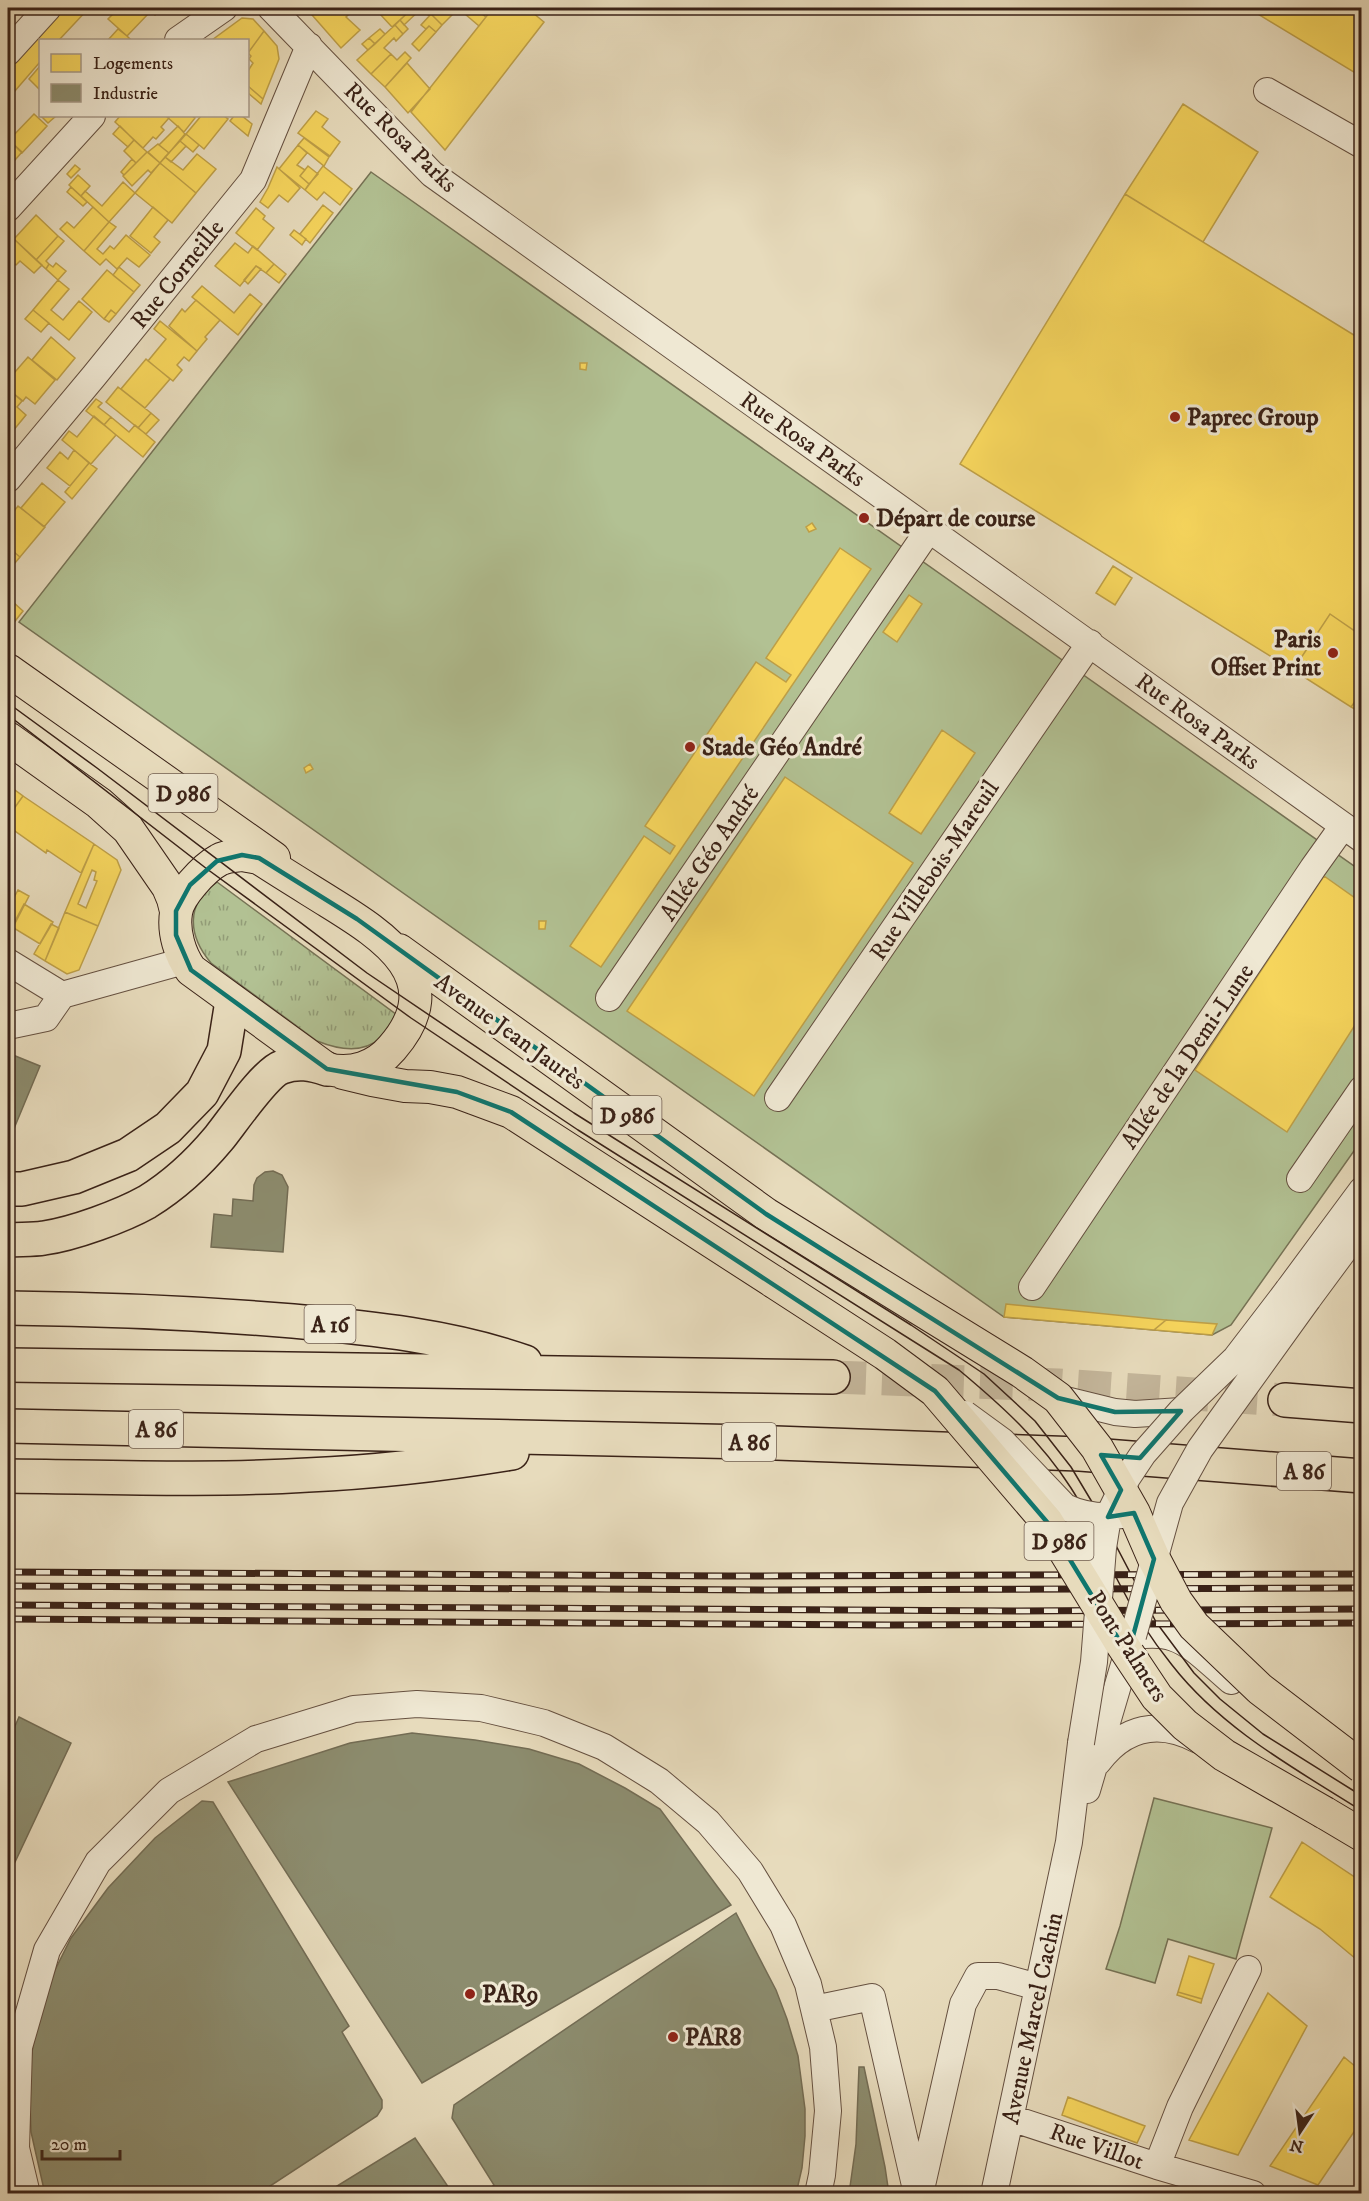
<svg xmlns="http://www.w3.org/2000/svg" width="1369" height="2201" font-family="'IM FELL DW Pica',serif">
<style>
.grass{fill:url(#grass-tufts);stroke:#767255;stroke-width:1.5}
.pitch{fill:#b2c193;stroke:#767255;stroke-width:1.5}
.homes{fill:#f6d55c;stroke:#be9f47;stroke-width:1.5;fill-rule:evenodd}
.industry{fill:#8c8c6e;stroke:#736c54;stroke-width:1.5}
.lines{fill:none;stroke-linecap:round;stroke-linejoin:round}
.highway-tunnel{stroke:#c4b69b;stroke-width:33;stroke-dasharray:33 16;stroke-linecap:butt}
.minor-casing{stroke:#655040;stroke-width:28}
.major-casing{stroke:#3a2217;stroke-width:34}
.highway-casing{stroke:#3a2217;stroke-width:36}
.minor{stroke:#efe8d3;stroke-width:26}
.major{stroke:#e7dbbc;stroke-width:32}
.highway{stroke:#e7dbbc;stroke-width:33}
.tram{stroke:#3a2217;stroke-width:1.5}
.rail-casing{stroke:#3a2217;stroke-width:7}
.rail{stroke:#efe8d3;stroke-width:4.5;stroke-dasharray:14;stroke-linecap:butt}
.minor-bridge-casing{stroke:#655040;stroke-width:28;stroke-linecap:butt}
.major-bridge-casing{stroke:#3a2217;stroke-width:34;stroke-linecap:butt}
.minor-bridge{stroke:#efe8d3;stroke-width:26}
.major-bridge{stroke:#e7dbbc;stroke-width:32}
.marked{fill:none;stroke:#0f766e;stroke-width:4.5;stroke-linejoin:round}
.poi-dot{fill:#8f2418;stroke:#efe8d3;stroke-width:2}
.labels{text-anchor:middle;stroke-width:6;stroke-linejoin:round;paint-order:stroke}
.shield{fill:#efe8d3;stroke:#705d4f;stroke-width:1.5}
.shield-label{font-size:22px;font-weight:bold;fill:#3a2217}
.street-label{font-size:24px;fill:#3a2217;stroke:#efe8d3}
.poi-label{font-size:24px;font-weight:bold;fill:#3a2217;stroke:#efe8d3;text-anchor:start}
</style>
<defs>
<pattern id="grass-tufts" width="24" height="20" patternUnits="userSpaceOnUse" patternTransform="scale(1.5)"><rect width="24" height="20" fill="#b2c193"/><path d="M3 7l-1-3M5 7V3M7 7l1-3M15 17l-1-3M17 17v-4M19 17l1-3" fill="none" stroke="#929c77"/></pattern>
</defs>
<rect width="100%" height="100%" fill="#e7dbbc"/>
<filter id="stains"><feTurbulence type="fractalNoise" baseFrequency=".00333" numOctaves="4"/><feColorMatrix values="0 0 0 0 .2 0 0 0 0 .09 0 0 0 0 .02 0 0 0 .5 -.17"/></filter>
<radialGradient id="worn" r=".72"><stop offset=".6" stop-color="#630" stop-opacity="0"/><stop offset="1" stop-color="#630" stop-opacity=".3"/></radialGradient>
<path class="grass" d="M217,882L397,1015C392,1023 387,1032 380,1038C362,1055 337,1049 317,1041L211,963C188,936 185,903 217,882Z"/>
<path class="pitch" d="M371,172L1361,871V1141L1231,1325L1212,1335L1004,1317L19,622Z
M1154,1798L1272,1828L1236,1959L1168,1939L1155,1983L1106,1969L1120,1926Z"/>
<path class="homes" d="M61,8H89L59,40H40V62L8,99V68Z
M119,8H146L151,11L127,36L108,19Z
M146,8H162L155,15Z
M312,8H349L351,12L346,17L360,30L341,48L312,15Z
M384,8H413L392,27L379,13Z
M413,8H438L429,16L422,8L404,25L400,20Z
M438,8H459L442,25L431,14Z
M458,8H474L486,17L479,26Z
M474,8H484L490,12L486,17Z
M493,8H527L544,22L445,150L411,112Z
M1248,8H1362V77Z
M431,14L442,25L436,32L429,26L426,29L421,25Z
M242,18L253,19L264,31L248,53V40H212Z
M400,20L408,29L403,34L395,25Z
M395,25L403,34L396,41L394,38L384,48L391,54L371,74L357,60Z
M429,26L436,32L419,51L412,44Z
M118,29L127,36L131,40H108Z
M380,29L385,34L375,44L369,38Z
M264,31L277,46L279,59L263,99L248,86V71L253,63L249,59L251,56L248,53Z
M369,38L375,44L368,50L362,44Z
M405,52L411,58L385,87L371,74L391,54L397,60Z
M407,63L430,89L408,113L385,87Z
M40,66V90L29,79Z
M248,86L263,99L261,104L248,93Z
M1183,104L1258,152L1203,242L1125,194Z
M316,111L328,119L322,127L340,142L330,156L298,133Z
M34,114L47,126L22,153L9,140Z
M41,116H56L48,123Z
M120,116H166L169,118L161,127L164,130L156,139L153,137L143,148L115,122Z
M166,116H192L195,118L184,132Z
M201,116H224L228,119L204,149L186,134Z
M234,116H242L252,124L248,136L230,121Z
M120,126L134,140L128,147L113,134Z
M178,126L185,134L169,153L159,145Z
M186,134L199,145L193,152L180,141Z
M304,138L329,157L324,166L298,145Z
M8,139L22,152L8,168Z
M134,140L147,152L136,163L124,151Z
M180,141L186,146L171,162L165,157Z
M158,144L169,153L160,163L148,152Z
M298,145L307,153L297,165L305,170L300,176L309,184L305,190L279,169Z
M147,152L160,163L151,173L148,170L132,186L123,176Z
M197,154L216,169L196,193L160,163L165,157L183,170Z
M132,159L136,163L124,175L121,172Z
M160,163L196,193L172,223L135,193Z
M75,165L80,169L71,178L67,174Z
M308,166L318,174L309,184L300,176Z
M323,166L352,189L340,205L324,192L317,200L305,190Z
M277,167L300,188L288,202L279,195L268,208L260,202L268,188Z
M78,175L90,186L81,196L69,185Z
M123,182L135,193L109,222L81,196L85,191L102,206Z
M71,187L87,202L83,206L67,192Z
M1125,194L1362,340V636L1330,614L1293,670L960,464Z
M323,205L333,213L310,243L300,234Z
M93,207L109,222L84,251L60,229L67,222L74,228Z
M153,207L168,220L154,237L160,242L151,253L130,236Z
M256,208L265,216L263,219L274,228L257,250L236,233Z
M36,215L58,236L36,260L14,239Z
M109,222L116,227L97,249L103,254L110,246L114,249L126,235L150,255L139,267L127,258L117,269L106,259L100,265L84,251Z
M294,230L306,239L302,245L290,235Z
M58,236L64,241L46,261L49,264L46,269L36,260Z
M14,239L42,265L34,273L20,261L16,265L13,262L8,268V246Z
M235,243L248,253L253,246L274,264L266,273L256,266L240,286L215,266Z
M56,263L66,271L58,280L46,269L49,264L53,267Z
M274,264L286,274L279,283L266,273Z
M256,266L261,269L248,284L244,280Z
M119,267L140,285L134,292L113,275Z
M107,270L134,292L116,314L111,310L104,319L82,299Z
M58,280L69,289L51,310L63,320L79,301L92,312L69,340L33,310Z
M202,286L234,313L250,294L262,304L238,335L192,297Z
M196,300L220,320L205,337L207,339L197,351L169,326L182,309L185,312Z
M33,310L49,323L41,332L25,319Z
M111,310L116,314L109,322L104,319Z
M160,321L197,351L189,361L184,357L177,365L182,370L173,381L148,361L166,339L154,329Z
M51,337L75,358L57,380L32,360Z
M28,357L55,380L35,404L26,397L23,401L8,389V380Z
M146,359L170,379L145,408L121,389Z
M580,363H587L586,370L580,369Z
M118,387L151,413L138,428L106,402Z
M8,389L22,401L17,407L26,415L8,437Z
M96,399L102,403L98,407L111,417L104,425L86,411Z
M151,413L159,420L146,434L138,428Z
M94,416L116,435L91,464L62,440L69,431L77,437Z
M111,417L129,432L135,425L155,442L143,457L104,425Z
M74,450L89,463L70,486L47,468L60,452L68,459Z
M89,463L97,469L72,499L65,492Z
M42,483L65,502L44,527L21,508Z
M18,506L45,527L20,557L8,547V519Z
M812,523L816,529L809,532L806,527Z
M8,547L20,557L8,571L13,574L8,580Z
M840,548L871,569L601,967L570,946L644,836L670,854L675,846L645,826L756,662L786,682L791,675L766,658Z
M1113,566L1132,578L1115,605L1096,593Z
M909,595L922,604L897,642L883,632Z
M12,601L23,611L12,625L8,623V606Z
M1330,614L1362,636V692L1351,707L1293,670Z
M1362,692V713L1351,707Z
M942,730L975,753L921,834L889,813Z
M310,764L313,769L306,773L304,768Z
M785,777L913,863L754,1096L627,1011Z
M8,785L23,796L8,817Z
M23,796L94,844L81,873L47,850L46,853L8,826V817Z
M94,844L117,860L121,870L98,926L65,912ZM92,870L96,872L94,880L97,881L86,908L78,904Z
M1324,876L1362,903V1014L1287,1132L1195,1070Z
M18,890L29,896L8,937V909Z
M24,904L53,922L40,944L12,927Z
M65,912L98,926L79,970L67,974L45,961Z
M539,921H546L545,929H539Z
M51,924L59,928L45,961L34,954Z
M1006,1304L1166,1320L1154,1330L1004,1317Z
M1166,1320L1217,1324L1212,1335L1154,1330Z
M1302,1842L1362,1882V1964L1320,1929L1270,1897Z
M1189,1956L1214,1964L1202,1999L1178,1992Z
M1178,1992L1202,1999L1201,2003L1177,1995Z
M1268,1993L1307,2026L1238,2155L1189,2140Z
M1344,2057L1362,2072V2120L1318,2185L1270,2166Z
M1068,2097L1145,2126L1137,2143L1062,2115Z
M1089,2189L1108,2194H1088Z"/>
<path class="industry" d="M8,1053L40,1066L8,1143Z
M273,1171L282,1175L288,1187L283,1252L211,1247L214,1214L232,1216L233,1199L253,1201L254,1185L257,1178L265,1172Z
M19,1717L71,1743L8,1877V1742Z
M412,1733L475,1740L529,1749L579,1764L625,1788L660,1809L731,1905L422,2083L228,1782L350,1743Z
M202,1801L213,1802L349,2026L342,2032L382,2100V2108L377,2116L258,2194H45L31,2132L29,2077L33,2045L43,2003L55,1970L71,1938L108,1888L155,1838Z
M736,1913L776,1990L787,2019L798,2056L805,2109V2136L802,2168L796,2194H488L486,2191L494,2185L452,2118L454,2105Z
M859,2067H864L885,2167L889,2194H849L856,2144Z
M415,2138L453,2194H324Z"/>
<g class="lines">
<path class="highway-tunnel" d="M833,1377L1058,1385L1285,1400"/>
<g class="minor-casing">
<path id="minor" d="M271,8L432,174L1362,839
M178,40L224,8
M8,52L48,8
M1267,91L1362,145
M8,208L92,116
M8,479L94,376L253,180L309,46
M8,962L62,995L184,961
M609,998L930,528
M8,1026L46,1018L62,995
M778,1098L1090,643
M1300,1179L1362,1089
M1032,1287L1313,868L1343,826
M1288,1290L1362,1190
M1308,1299L1362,1226
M1058,1398L1115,1412L1135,1414L1181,1411
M1113,1641C1176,1624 1186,1642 1231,1681
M1098,1762C1124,1727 1159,1719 1198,1740
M1087,1790L1131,1641
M814,2009L872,1997L917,2194
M1011,2118L1157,2166L1253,2194
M1157,2166L1180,2107L1248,1969
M27,2194L16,2148L19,2047L47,1950L98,1862L169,1791L256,1739L354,1709L417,1704L481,1708L544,1723L604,1747L659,1781L708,1822L750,1871L783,1925L808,1984L823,2047L828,2111L822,2175L818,2194
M920,2194L963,2004L978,1976H998L1038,1987
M994,2194L1069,1842L1081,1743"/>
</g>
<g class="major-casing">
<path id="major" d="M8,670L274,858
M8,738L99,803L128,829L168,887L173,899L176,911
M242,855L259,858C282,873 305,887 329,902C384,936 452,979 392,1048C376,1067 352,1075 327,1069L191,970C180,955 173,932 176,913C178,896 204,868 219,860C226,856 234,856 242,855Z
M399,950L766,1214L871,1279
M343,1073L372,1080L405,1086L430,1087L457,1092L511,1112L774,1282
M1325,1813L1362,1835"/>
</g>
<g class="highway-casing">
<path id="highway" d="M8,1189H22L74,1177L128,1155L168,1128L202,1093L224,1051L232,1001
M8,1240C20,1239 32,1240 44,1238C73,1234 122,1216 147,1202C173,1186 199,1162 219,1138C232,1122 265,1073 282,1067C298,1061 312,1064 327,1069
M8,1308C103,1309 198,1313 293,1321C371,1328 450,1336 525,1362
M8,1365L833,1377
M1285,1400L1362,1406
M8,1426L750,1442L1080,1454L1362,1476
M8,1476C108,1477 209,1481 308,1475C377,1472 445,1464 512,1453"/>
</g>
<use href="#minor" class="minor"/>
<use href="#major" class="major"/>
<use href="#highway" class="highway"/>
<path class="tram" d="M8,703L97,768L367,973L574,1113L911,1325L984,1374L1035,1421L1071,1467L1101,1517L1156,1622L1194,1673L1220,1699L1263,1734L1362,1796
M8,715L207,869L411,1018L578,1130L959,1370C1001,1405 1041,1441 1071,1488C1090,1517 1102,1550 1118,1581C1133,1611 1151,1639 1172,1665C1222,1729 1294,1768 1362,1811"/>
<g class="rail-casing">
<path id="rail" d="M8,1572L728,1576L1362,1574
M8,1586L772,1590L1362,1588
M8,1605L1017,1611L1362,1609
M8,1619L890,1625L1362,1623"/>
</g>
<use href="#rail" class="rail"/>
<g class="minor-bridge-casing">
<path id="minor-bridge" d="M965,1414L1002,1441L1065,1507C1084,1516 1103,1518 1123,1515
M1133,1636L1170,1503L1200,1449L1308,1299
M1081,1743L1094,1662L1103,1548L1108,1517L1127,1478L1143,1454L1181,1411L1236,1358L1288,1290"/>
</g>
<g class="major-bridge-casing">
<path id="major-bridge" d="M871,1279L1022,1372L1058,1398L1097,1448L1134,1513L1154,1559L1176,1601L1194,1626L1260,1689L1362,1767
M774,1282L885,1354L935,1391L1047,1522L1119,1640L1157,1697L1185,1725L1224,1755L1325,1813"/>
</g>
<use href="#minor-bridge" class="minor-bridge"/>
<use href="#major-bridge" class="major-bridge"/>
</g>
<path class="marked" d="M242,855L259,858L357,919L766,1214L1058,1398L1115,1412L1181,1411L1140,1458L1101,1455L1121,1490L1108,1517L1134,1513L1154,1559L1133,1636L1119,1640L1047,1522L935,1391L511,1112L457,1092L327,1069L191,970L176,935V911L190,885L217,861Z"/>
<g class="poi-dot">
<circle cx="1175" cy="417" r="6"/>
<circle cx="864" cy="518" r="6"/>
<circle cx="1333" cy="653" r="6"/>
<circle cx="690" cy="747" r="6"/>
<circle cx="470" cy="1994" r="6"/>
<circle cx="673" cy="2037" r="6"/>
</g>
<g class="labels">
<g class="shield">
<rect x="148.5" y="774" width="69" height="38" rx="4.5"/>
<rect x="592.5" y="1096" width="69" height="38" rx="4.5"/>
<rect x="304.5" y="1305" width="51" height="38" rx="4.5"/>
<rect x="129" y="1410" width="54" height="38" rx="4.5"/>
<rect x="722" y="1423" width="54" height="38" rx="4.5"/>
<rect x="1277" y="1452" width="54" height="38" rx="4.5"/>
<rect x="1024.5" y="1522" width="69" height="38" rx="4.5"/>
</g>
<g class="shield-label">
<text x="183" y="801">D 986</text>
<text x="627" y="1123">D 986</text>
<text x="330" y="1332">A 16</text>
<text x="156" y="1437">A 86</text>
<text x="749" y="1450">A 86</text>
<text x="1304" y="1479">A 86</text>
<text x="1059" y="1549">D 986</text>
</g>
<g class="street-label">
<text transform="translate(401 137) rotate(44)" y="8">Rue Rosa Parks</text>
<text transform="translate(177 274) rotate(-51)" y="8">Rue Corneille</text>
<text transform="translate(803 439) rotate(35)" y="8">Rue Rosa Parks</text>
<text transform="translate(1198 721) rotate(36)" y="8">Rue Rosa Parks</text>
<text transform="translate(709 853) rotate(-56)" y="8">Allée Géo André</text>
<text transform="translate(934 870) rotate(-56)" y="8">Rue Villebois-Mareuil</text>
<text transform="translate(510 1031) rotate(36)" y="8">Avenue Jean Jaurès</text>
<text transform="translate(1187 1056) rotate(-56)" y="8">Allée de la Demi-Lune</text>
<text transform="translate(1128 1646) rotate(57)" y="8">Pont Palmers</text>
<text transform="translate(1032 2018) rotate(-78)" y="8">Avenue Marcel Cachin</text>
<text transform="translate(1097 2146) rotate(19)" y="8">Rue Villot</text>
</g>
<g class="poi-label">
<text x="1187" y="425">Paprec Group</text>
<text x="876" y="526">Départ de course</text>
<text x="1321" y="647" text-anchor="end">Paris<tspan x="1321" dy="28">Offset Print</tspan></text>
<text x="702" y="755">Stade Géo André</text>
<text x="482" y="2002">PAR9</text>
<text x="685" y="2045">PAR8</text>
</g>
</g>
<rect width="1369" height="2201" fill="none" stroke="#e7dbbc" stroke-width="30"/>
<rect x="9" y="9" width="1351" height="2183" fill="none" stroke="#3a2217" stroke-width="3"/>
<rect x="15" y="15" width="1339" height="2171" fill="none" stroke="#3a2217" stroke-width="1.5"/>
<rect x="39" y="39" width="210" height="78" fill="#efe8d3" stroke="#a79988" stroke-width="1.5"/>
<rect x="51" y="54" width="30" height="18" fill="#f6d55c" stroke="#a79988" stroke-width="1.5"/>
<text x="93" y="69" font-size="18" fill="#3a2217">Logements</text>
<rect x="51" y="84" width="30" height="18" fill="#8c8c6e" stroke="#a79988" stroke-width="1.5"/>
<text x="93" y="99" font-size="18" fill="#3a2217">Industrie</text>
<g transform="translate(1300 2132) rotate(193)" stroke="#efe8d3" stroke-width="4.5" paint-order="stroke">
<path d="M0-4.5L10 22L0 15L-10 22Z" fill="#3a2217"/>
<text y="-9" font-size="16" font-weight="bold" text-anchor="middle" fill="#3a2217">N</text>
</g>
<path d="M42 2150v9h78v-9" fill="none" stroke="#3a2217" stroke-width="3"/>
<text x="51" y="2150" font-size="18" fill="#3a2217" stroke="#efe8d3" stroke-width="4.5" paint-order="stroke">20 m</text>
<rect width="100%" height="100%" filter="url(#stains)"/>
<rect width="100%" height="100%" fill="url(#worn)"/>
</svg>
